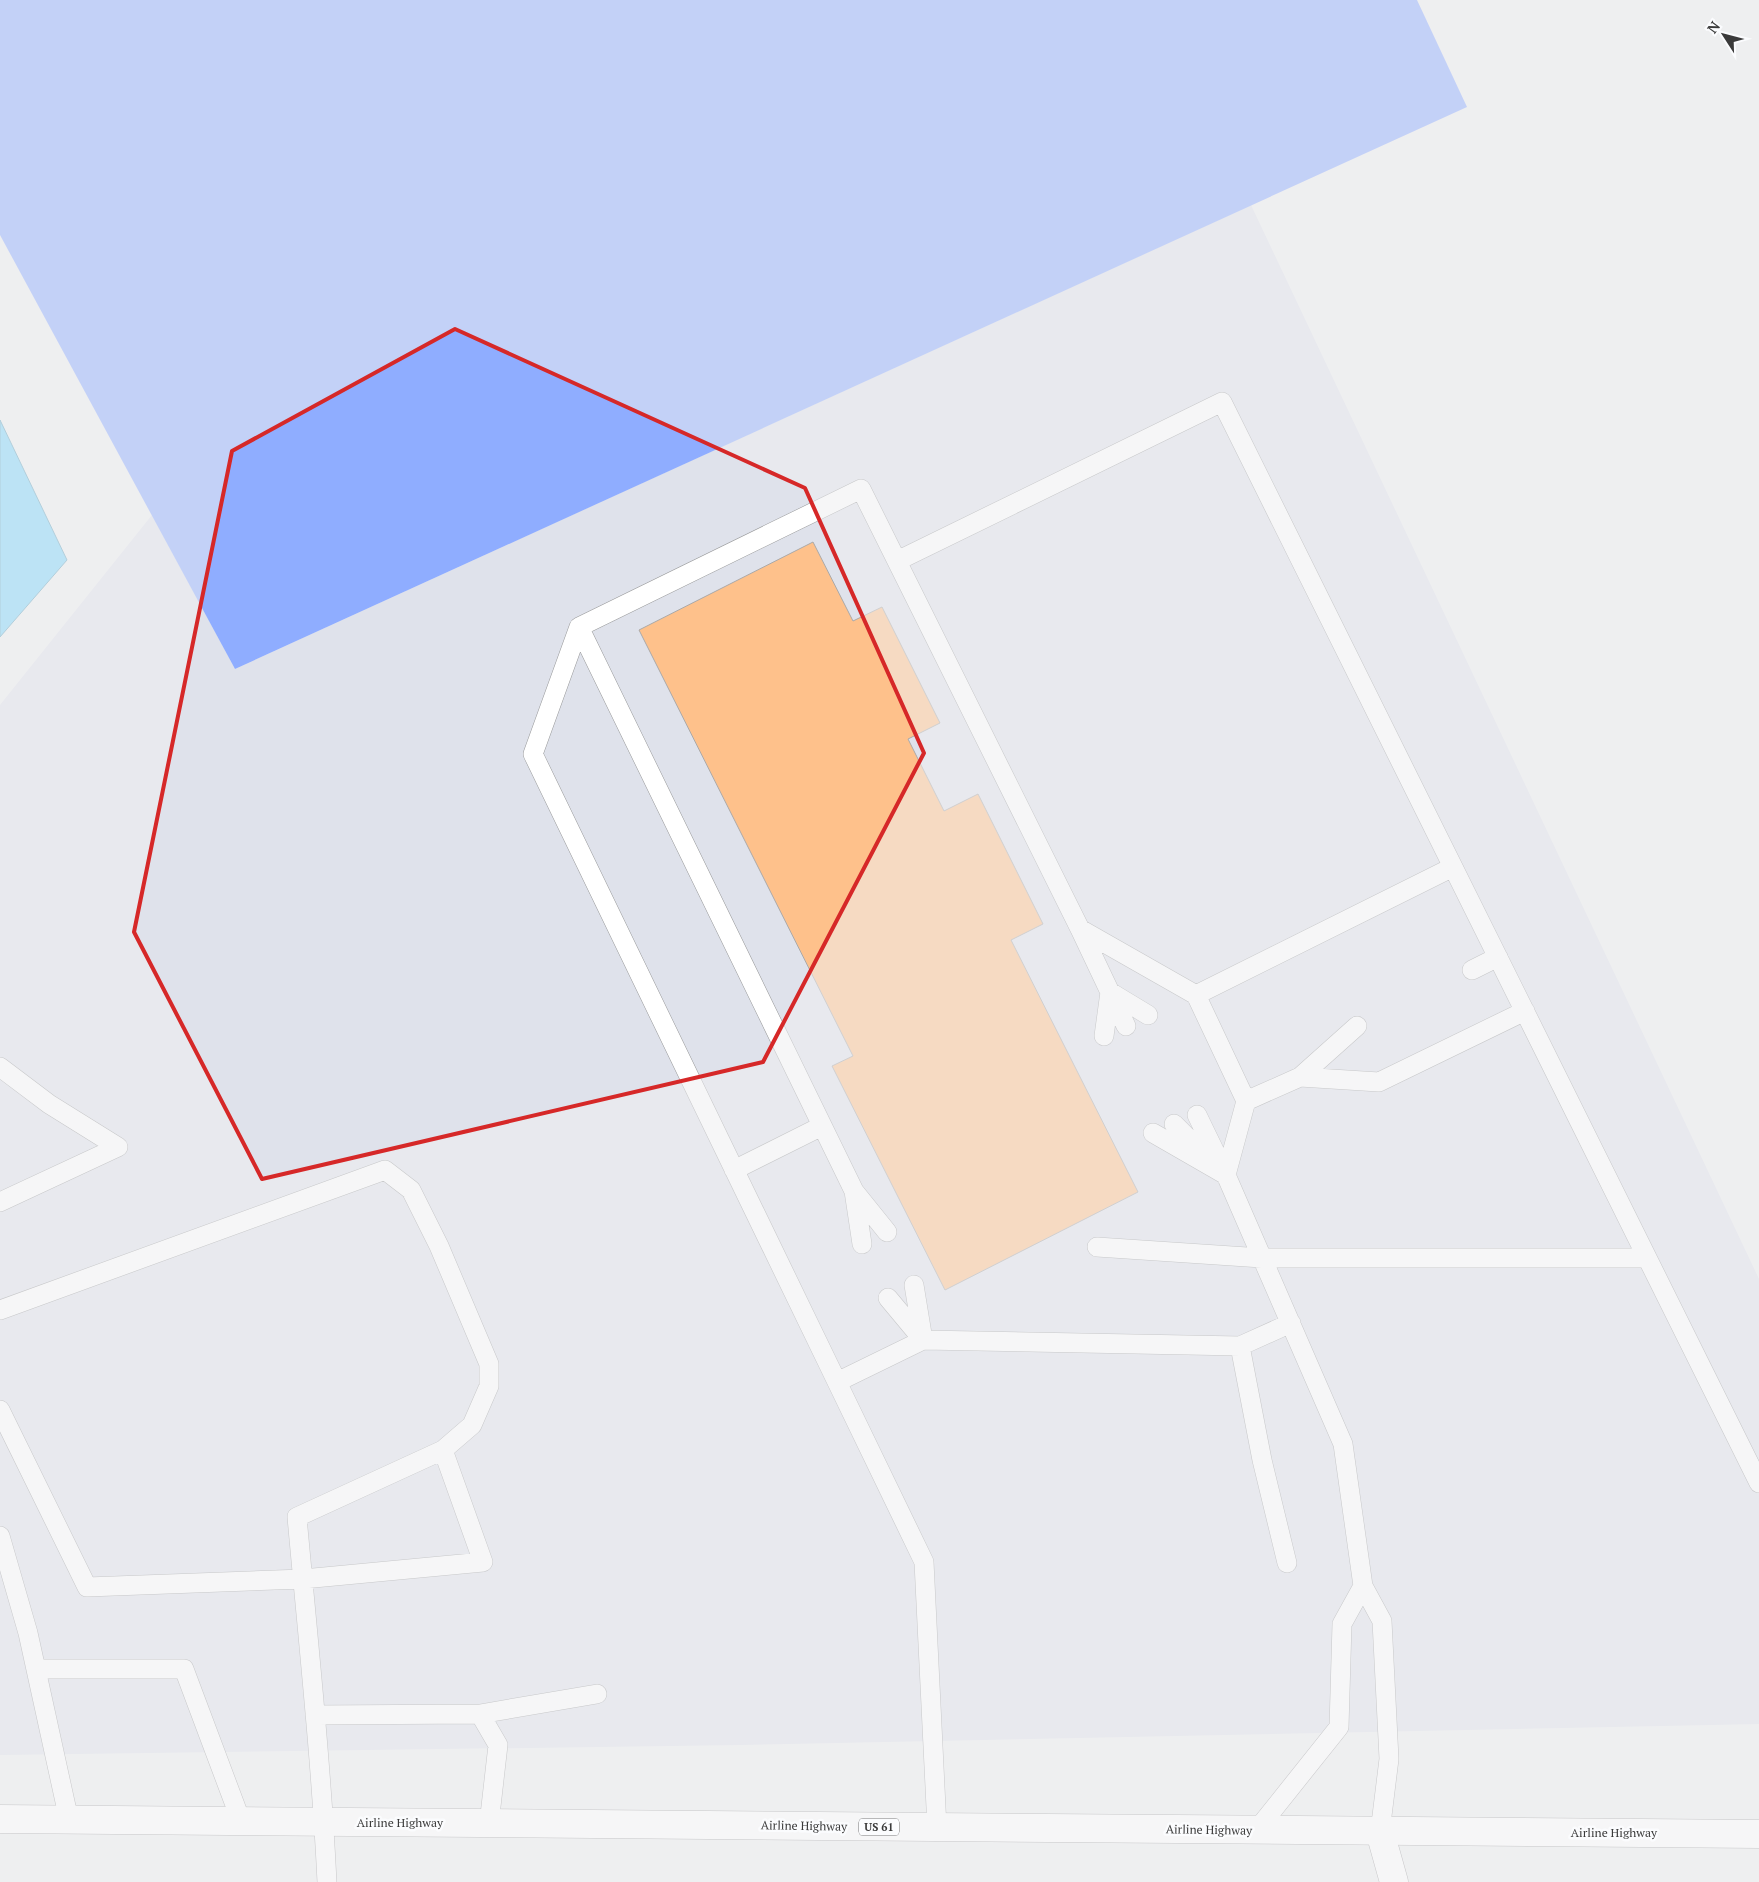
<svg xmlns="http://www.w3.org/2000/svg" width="1759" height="1882" font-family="'PT Serif',serif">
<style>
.built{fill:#dfe2eb}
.forest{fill:#8fadff}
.water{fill:#7ed6fa;stroke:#6aa7c0}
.building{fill:#fec18b;stroke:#aba9a8}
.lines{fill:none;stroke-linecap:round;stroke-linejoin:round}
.service-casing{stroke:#999a9b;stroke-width:20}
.minor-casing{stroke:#999a9b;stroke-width:29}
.trunk-casing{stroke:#999a9b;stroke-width:29}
.service{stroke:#fff;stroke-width:19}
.minor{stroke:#fff;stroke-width:28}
.trunk{stroke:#fff;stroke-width:28}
.marked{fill:none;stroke:#d62828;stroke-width:4;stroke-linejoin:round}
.labels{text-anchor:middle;stroke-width:5;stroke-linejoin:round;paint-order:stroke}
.shield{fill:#fbfcfe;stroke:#747475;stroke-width:1}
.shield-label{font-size:11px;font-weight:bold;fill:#3a3a3a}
.street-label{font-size:12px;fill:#3a3a3a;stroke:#fbfcfe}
</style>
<rect width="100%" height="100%" fill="#eeeff0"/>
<path class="built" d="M1251,205L1759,1279V1724L739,1745L0,1755V705L152,515L235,669Z"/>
<path class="forest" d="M0,0H1417L1467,107L235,669L0,235Z"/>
<path class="water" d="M0,420L67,560L0,637Z"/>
<path class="building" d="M813,542L853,621L882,607L940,723L908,739L944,811L978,794L1043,924L1011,940L1138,1192L945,1290L832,1066L853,1056L639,630Z"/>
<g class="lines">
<g class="service-casing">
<path id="service" d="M897,561L1222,402L1759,1483
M579,627L854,1191
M1080,929L1126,1026
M1472,970L1498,957
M1196,995L1453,867
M1104,1036L1110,992L1148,1015
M0,1067L49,1104L118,1147L0,1202
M1300,1077L1357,1026
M1246,1101L1300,1077L1379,1082L1525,1011
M1197,1115L1226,1175L1343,1444L1363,1586L1382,1621L1389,1759L1380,1832
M1174,1124L1205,1155
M1153,1133L1226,1175
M734,1170L822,1126
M862,1244L854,1191L887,1232
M1097,1247L1262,1258H1647
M888,1298L923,1340L914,1285
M0,1310L385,1170L411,1190L439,1246L489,1364V1386L472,1425L443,1450
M1240,1346L1262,1460L1287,1563
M837,1382L533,754L579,627L861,489L1080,929L1196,995L1246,1101L1226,1175
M0,1410L87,1587L303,1579L483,1562L443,1450L297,1517C308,1639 321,1760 327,1882
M0,1536L28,1633L69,1820
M36,1669H184L241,1821
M480,1714L597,1694
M315,1715L480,1714L498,1745L489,1824
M937,1828L924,1562L837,1382L923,1340L1240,1346L1291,1323
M1256,1831L1339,1727L1342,1624L1363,1586"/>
</g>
<g class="minor-casing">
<path id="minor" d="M1380,1832L1394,1882"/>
</g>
<g class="trunk-casing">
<path id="trunk" d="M0,1819L1759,1834"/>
</g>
<use href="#service" class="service"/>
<use href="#minor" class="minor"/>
<use href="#trunk" class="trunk"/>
</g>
<path d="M0 0H1759V1882H0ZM455,329L805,488L924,753L763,1062L262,1179L134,932L232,451Z" fill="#eeeff0" fill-opacity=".55" fill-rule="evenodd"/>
<path class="marked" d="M455,329L805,488L924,753L763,1062L262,1179L134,932L232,451Z"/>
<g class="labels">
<rect class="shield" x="859" y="1818.5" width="40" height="17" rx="4"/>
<g class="shield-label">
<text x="879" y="1831">US 61</text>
</g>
<g class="street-label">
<text x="400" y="1827">Airline Highway</text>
<text transform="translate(804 1826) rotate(1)" y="4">Airline Highway</text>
<text transform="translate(1209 1830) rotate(1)" y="4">Airline Highway</text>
<text x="1614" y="1837">Airline Highway</text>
</g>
</g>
<g transform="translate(1724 35) rotate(306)" stroke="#fbfcfe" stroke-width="4" paint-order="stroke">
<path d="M0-4L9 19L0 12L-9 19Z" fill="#3a3a3a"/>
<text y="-8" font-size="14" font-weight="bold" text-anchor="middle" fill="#3a3a3a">N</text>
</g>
</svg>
